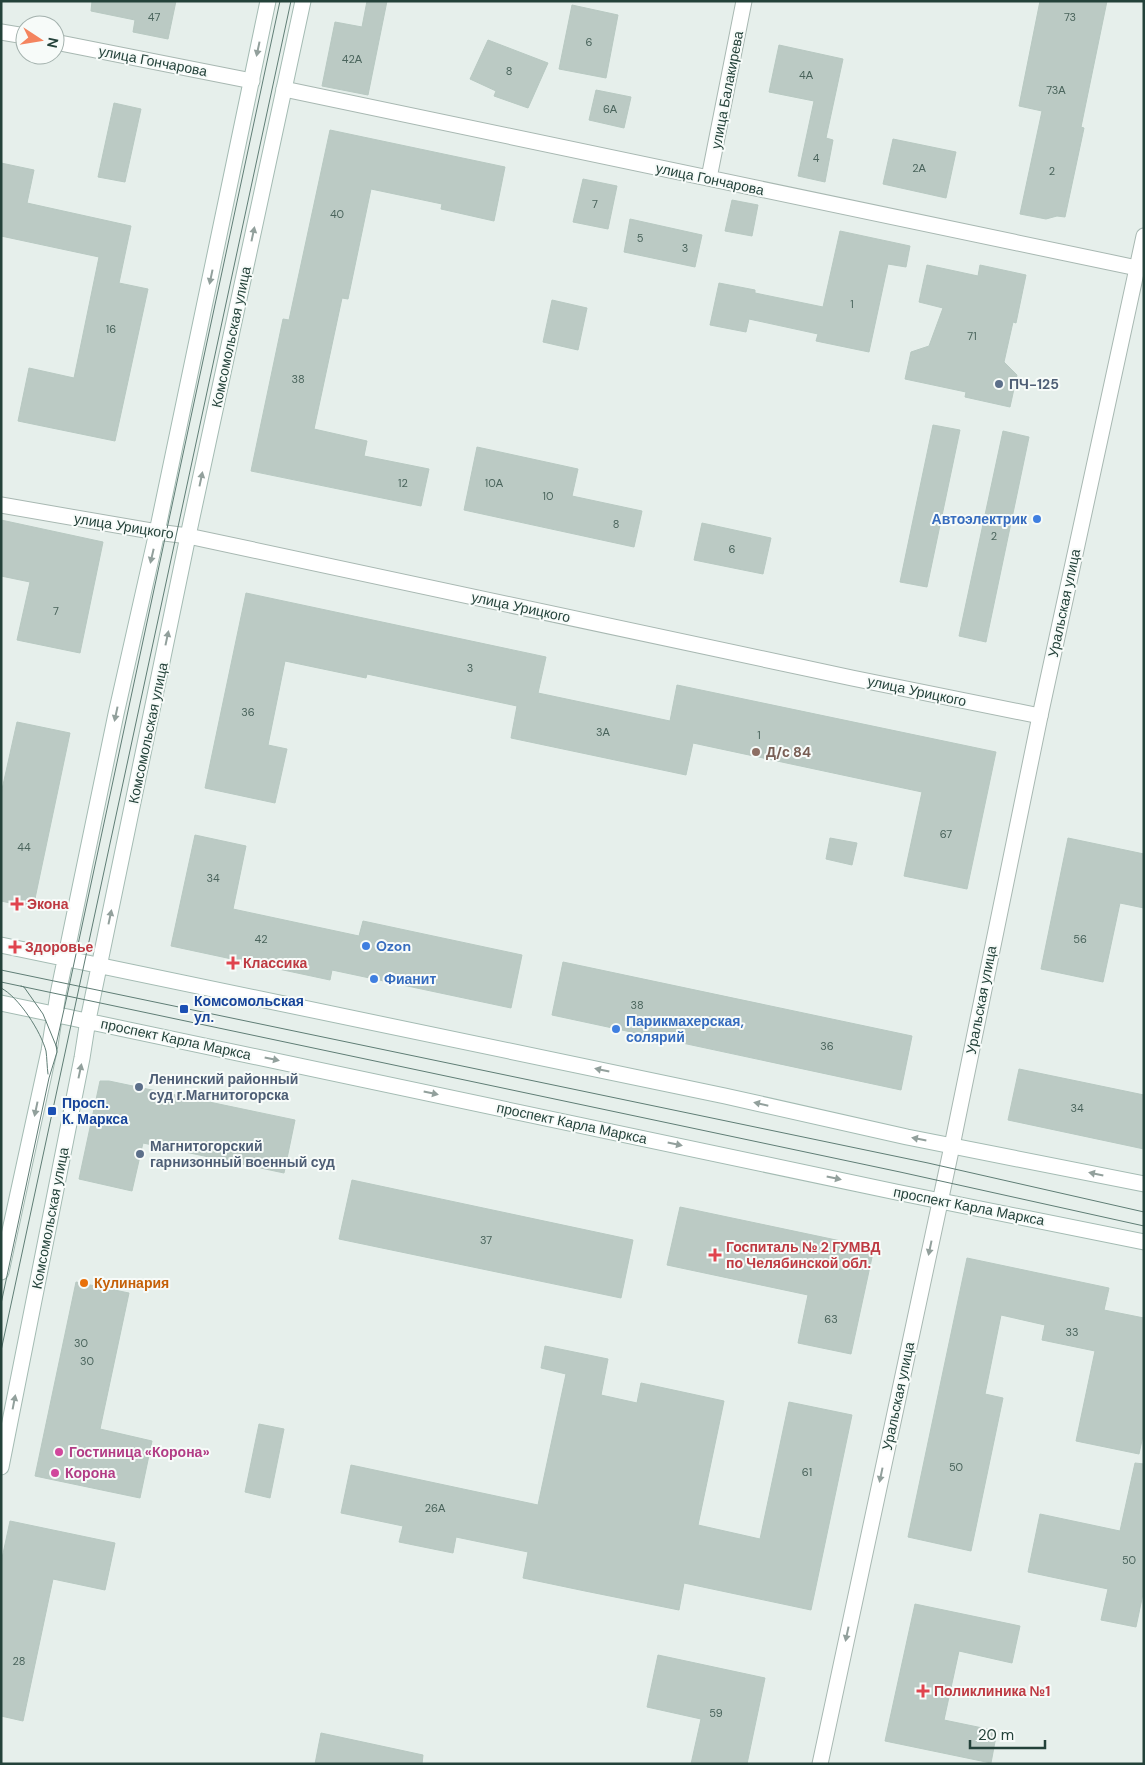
<svg xmlns="http://www.w3.org/2000/svg" width="1145" height="1765" font-family="'DM Sans',sans-serif">
<style>
.building{fill:#bbcac4;stroke:#b8c9c2}
.lines{fill:none;stroke-linecap:round;stroke-linejoin:round}
.minor-casing{stroke:#a8b8b2;stroke-width:17}
.tertiary-casing{stroke:#a8b8b2;stroke-width:17}
.secondary-casing{stroke:#a4bbb3;stroke-width:17}
.minor{stroke:#fff;stroke-width:15}
.tertiary{stroke:#fff;stroke-width:15}
.secondary{stroke:#fff;stroke-width:15}
.tram{stroke:#5f7d75;stroke-width:1}
.oneway{fill:#92a09c}
.service-dot{fill:#5c6f8a;stroke:#f7fbf9;stroke-width:2}
.shop-dot{fill:#3f7fe0;stroke:#f7fbf9;stroke-width:2}
.education-dot{fill:#8d6e63;stroke:#f7fbf9;stroke-width:2}
.health-dot{fill:#e0444e;stroke:#f7fbf9;stroke-width:2}
.transit-dot{fill:#1a4fb4;stroke:#f7fbf9;stroke-width:2}
.food-dot{fill:#e8710a;stroke:#f7fbf9;stroke-width:2}
.hotel-dot{fill:#d1479c;stroke:#f7fbf9;stroke-width:2}
.labels{text-anchor:middle;stroke-width:4;stroke-linejoin:round;paint-order:stroke}
.number-label{font-size:11px;fill:#4a645c}
.street-label{font-size:14px;fill:#24423a;stroke:#f7fbf9}
.service-label{font-size:14px;font-weight:bold;fill:#4e5e75;stroke:#f7fbf9;text-anchor:start}
.shop-label{font-size:14px;font-weight:bold;fill:#366cbe;stroke:#f7fbf9;text-anchor:start}
.education-label{font-size:14px;font-weight:bold;fill:#785e54;stroke:#f7fbf9;text-anchor:start}
.health-label{font-size:14px;font-weight:bold;fill:#be3a42;stroke:#f7fbf9;text-anchor:start}
.transit-label{font-size:14px;font-weight:bold;fill:#164399;stroke:#f7fbf9;text-anchor:start}
.food-label{font-size:14px;font-weight:bold;fill:#c56008;stroke:#f7fbf9;text-anchor:start}
.hotel-label{font-size:14px;font-weight:bold;fill:#b23c85;stroke:#f7fbf9;text-anchor:start}
</style>
<rect width="100%" height="100%" fill="#e6efeb"/>
<path class="building" d="M92,1H176L168,39L133,32L135,20L91,11Z
M367,1H387L368,95L322,86L335,22L362,27Z
M1040,1H1107L1081,127L1084,128L1065,217L1057,216L1046,219L1020,214L1042,111L1019,106Z
M572,5L618,15L606,78L559,69Z
M488,40L548,63L528,108L494,96L496,91L470,79Z
M779,45L843,59L826,138L833,140L825,182L798,176L814,101L769,92Z
M596,90L631,97L624,128L589,120Z
M114,103L141,109L125,182L98,177Z
M330,130L505,167L494,221L441,209L442,204L371,189L348,299L342,298L314,429L367,441L364,456L429,469L421,506L251,471L283,319L289,320Z
M893,139L956,152L946,198L883,184Z
M1,163L34,170L27,203L131,226L119,283L148,289L115,441L18,421L29,368L74,378L99,257L1,236Z
M583,179L617,186L608,229L573,222Z
M732,200L758,205L752,236L725,231Z
M630,219L702,235L695,267L624,252Z
M840,231L910,246L906,267L888,264L869,352L816,341L818,334L749,319L746,332L710,325L719,283L755,290V293L823,307Z
M927,265L978,276L980,265L1026,275L1016,323L1013,322L1004,362L1017,375L1010,407L965,397L966,392L905,379L911,352L929,346L943,308L919,302Z
M552,300L587,308L578,350L543,342Z
M933,425L960,430L927,587L900,582Z
M1003,431L1029,437L986,642L959,636Z
M477,447L578,469L572,496L642,511L634,547L464,510Z
M1,520L103,542L80,653L17,640L30,582L1,576Z
M702,523L771,538L763,574L694,560Z
M246,593L546,657L538,693L670,721L677,685L996,752L967,889L904,876L922,792L693,743L686,775L511,738L517,706L367,674L366,678L285,661L268,745L287,749L275,803L205,788Z
M17,722L70,733L33,908L1,901V794Z
M195,835L246,846L233,909L359,936L363,921L522,955L511,1008L332,970L330,980L171,946Z
M830,838L857,843L852,865L826,859Z
M1068,838L1144,854V908L1120,903L1103,982L1041,969Z
M563,962L912,1036L901,1090L552,1015Z
M1019,1069L1144,1095V1149L1008,1120Z
M100,1081H109L295,1120L284,1173L143,1143L132,1191L79,1179Z
M352,1180L633,1240L621,1298L339,1239Z
M680,1207L874,1248L851,1354L798,1343L808,1295L667,1265Z
M967,1258L1109,1288L1104,1310L1144,1318V1431L1139,1454L1076,1441L1095,1351L1042,1340L1045,1325L1001,1315L985,1394L1003,1398L971,1551L908,1537Z
M76,1282L129,1293L100,1429L152,1441L140,1498L35,1476Z
M545,1346L608,1359L601,1395L637,1403L641,1383L724,1401L698,1525L760,1539L789,1402L852,1415L811,1610L684,1583L679,1610L585,1591L523,1578L528,1552L456,1537L453,1553L399,1542L403,1526L341,1513L351,1465L538,1505L566,1374L541,1368Z
M259,1424L284,1429L270,1498L245,1492Z
M1135,1463L1144,1464V1589L1136,1627L1101,1620L1108,1589L1028,1572L1040,1514L1120,1531Z
M10,1521L115,1543L105,1590L53,1579L23,1721L1,1716V1563Z
M915,1604L1020,1626L1012,1663L959,1651L944,1720L997,1731L991,1763L885,1741Z
M658,1655L765,1678L747,1764H691L701,1719L647,1707Z
M321,1733L423,1755L422,1764H315Z"/>
<g class="lines">
<g class="minor-casing">
<path id="minor" d="M1,32L25,36
M55,42L252,81
M284,89L1137,268
M709,178L744,1
M1,505L157,532L188,536L852,678L1040,716"/>
</g>
<g class="tertiary-casing">
<path id="tertiary" d="M820,1764L952,1146L1040,716L1144,236"/>
</g>
<g class="secondary-casing">
<path id="secondary" d="M1,945L725,1096L907,1137L1144,1184
M1,1003L896,1192L1144,1242
M1,1272L49,1051L58,994L116,714L157,532L268,1
M1,1467L82,1058L88,1020L188,536L303,1"/>
</g>
<use href="#minor" class="minor"/>
<use href="#tertiary" class="tertiary"/>
<use href="#secondary" class="secondary"/>
<path class="tram" d="M1,970L928,1163L1144,1212
M1,982L900,1172L1144,1226
M21,986L24,987L43,1014L57,1048
M1,988C19,997 41,1032 46,1051C47,1058 47,1067 48,1074
M1,1304L49,1078L57,1052L56,1045L67,996L280,1
M1,1351L291,1"/>
</g>
<defs><path id="oneway-solid" d="M-6-.8H1V-3.2L6.5 0L1 3.2V.8H-6Z" transform="scale(1.25)"/></defs>
<g class="oneway">
<use href="#oneway-solid" transform="translate(258 49) rotate(102)"/>
<use href="#oneway-solid" transform="translate(253 234) rotate(-78)"/>
<use href="#oneway-solid" transform="translate(211 277) rotate(102)"/>
<use href="#oneway-solid" transform="translate(201 479) rotate(-78)"/>
<use href="#oneway-solid" transform="translate(152 556) rotate(103)"/>
<use href="#oneway-solid" transform="translate(167 638) rotate(-78)"/>
<use href="#oneway-solid" transform="translate(116 714) rotate(102)"/>
<use href="#oneway-solid" transform="translate(110 917) rotate(-78)"/>
<use href="#oneway-solid" transform="translate(272 1059) rotate(12)"/>
<use href="#oneway-solid" transform="translate(602 1070) rotate(-168)"/>
<use href="#oneway-solid" transform="translate(80 1071) rotate(-78)"/>
<use href="#oneway-solid" transform="translate(431 1093) rotate(12)"/>
<use href="#oneway-solid" transform="translate(761 1104) rotate(-167)"/>
<use href="#oneway-solid" transform="translate(36 1109) rotate(102)"/>
<use href="#oneway-solid" transform="translate(919 1139) rotate(-169)"/>
<use href="#oneway-solid" transform="translate(675 1144) rotate(12)"/>
<use href="#oneway-solid" transform="translate(1096 1174) rotate(-168)"/>
<use href="#oneway-solid" transform="translate(834 1178) rotate(12)"/>
<use href="#oneway-solid" transform="translate(930 1248) rotate(102)"/>
<use href="#oneway-solid" transform="translate(14 1402) rotate(-79)"/>
<use href="#oneway-solid" transform="translate(881 1475) rotate(102)"/>
<use href="#oneway-solid" transform="translate(847 1634) rotate(102)"/>
</g>
<g class="service-dot">
<circle cx="999" cy="384" r="5"/>
<circle cx="139" cy="1087" r="5"/>
<circle cx="140" cy="1154" r="5"/>
</g>
<g class="shop-dot">
<circle cx="1037" cy="519" r="5"/>
<circle cx="366" cy="946" r="5"/>
<circle cx="374" cy="979" r="5"/>
<circle cx="616" cy="1029" r="5"/>
</g>
<circle class="education-dot" cx="756" cy="752" r="5"/>
<g class="health-dot">
<path d="M14.5 896.5h5v5h5v5h-5v5h-5v-5h-5v-5h5z"/>
<path d="M12.5 939.5h5v5h5v5h-5v5h-5v-5h-5v-5h5z"/>
<path d="M230.5 955.5h5v5h5v5h-5v5h-5v-5h-5v-5h5z"/>
<path d="M712.5 1247.5h5v5h5v5h-5v5h-5v-5h-5v-5h5z"/>
<path d="M920.5 1683.5h5v5h5v5h-5v5h-5v-5h-5v-5h5z"/>
</g>
<g class="transit-dot">
<rect x="179" y="1004" width="10" height="10" rx="2.5"/>
<rect x="47" y="1106" width="10" height="10" rx="2.5"/>
</g>
<circle class="food-dot" cx="84" cy="1283" r="5"/>
<g class="hotel-dot">
<circle cx="59" cy="1452" r="5"/>
<circle cx="55" cy="1473" r="5"/>
</g>
<g class="labels">
<g class="number-label">
<text x="154" y="21">47</text>
<text x="1070" y="21">73</text>
<text x="589" y="46">6</text>
<text x="352" y="63">42А</text>
<text x="509" y="75">8</text>
<text x="806" y="79">4А</text>
<text x="1056" y="94">73А</text>
<text x="610" y="113">6А</text>
<text x="816" y="162">4</text>
<text x="919" y="172">2А</text>
<text x="1052" y="175">2</text>
<text x="595" y="208">7</text>
<text x="337" y="218">40</text>
<text x="640" y="242">5</text>
<text x="685" y="252">3</text>
<text x="852" y="308">1</text>
<text x="111" y="333">16</text>
<text x="972" y="340">71</text>
<text x="298" y="383">38</text>
<text x="403" y="487">12</text>
<text x="494" y="487">10А</text>
<text x="548" y="500">10</text>
<text x="616" y="528">8</text>
<text x="994" y="540">2</text>
<text x="732" y="553">6</text>
<text x="56" y="615">7</text>
<text x="470" y="672">3</text>
<text x="248" y="716">36</text>
<text x="603" y="736">3А</text>
<text x="759" y="739">1</text>
<text x="946" y="838">67</text>
<text x="24" y="851">44</text>
<text x="213" y="882">34</text>
<text x="261" y="943">42</text>
<text x="1080" y="943">56</text>
<text x="637" y="1009">38</text>
<text x="827" y="1050">36</text>
<text x="1077" y="1112">34</text>
<text x="486" y="1244">37</text>
<text x="831" y="1323">63</text>
<text x="1072" y="1336">33</text>
<text x="81" y="1347">30</text>
<text x="87" y="1365">30</text>
<text x="956" y="1471">50</text>
<text x="807" y="1476">61</text>
<text x="435" y="1512">26А</text>
<text x="1129" y="1564">50</text>
<text x="19" y="1665">28</text>
<text x="716" y="1717">59</text>
</g>
<g class="street-label">
<text transform="translate(153 61) rotate(11)" y="5">улица Гончарова</text>
<text transform="translate(727 90) rotate(-79)" y="5">улица Балакирева</text>
<text transform="translate(710 179) rotate(12)" y="5">улица Гончарова</text>
<text transform="translate(231 337) rotate(-78)" y="5">Комсомольская улица</text>
<text transform="translate(124 526) rotate(9)" y="5">улица Урицкого</text>
<text transform="translate(1064 603) rotate(-78)" y="5">Уральская улица</text>
<text transform="translate(521 607) rotate(12)" y="5">улица Урицкого</text>
<text transform="translate(917 691) rotate(12)" y="5">улица Урицкого</text>
<text transform="translate(148 733) rotate(-78)" y="5">Комсомольская улица</text>
<text transform="translate(981 1000) rotate(-79)" y="5">Уральская улица</text>
<text transform="translate(176 1039) rotate(12)" y="5">проспект Карла Маркса</text>
<text transform="translate(572 1123) rotate(12)" y="5">проспект Карла Маркса</text>
<text transform="translate(969 1206) rotate(11)" y="5">проспект Карла Маркса</text>
<text transform="translate(50 1218) rotate(-79)" y="5">Комсомольская улица</text>
<text transform="translate(898 1396) rotate(-78)" y="5">Уральская улица</text>
</g>
<g class="service-label">
<text x="1009" y="389">ПЧ-125</text>
<text x="149" y="1084">Ленинский районный<tspan x="149" dy="16">суд г.Магнитогорска</tspan></text>
<text x="150" y="1151">Магнитогорский<tspan x="150" dy="16">гарнизонный военный суд</tspan></text>
</g>
<g class="shop-label">
<text x="1027" y="524" text-anchor="end">Автоэлектрик</text>
<text x="376" y="951">Ozon</text>
<text x="384" y="984">Фианит</text>
<text x="626" y="1026">Парикмахерская,<tspan x="626" dy="16">солярий</tspan></text>
</g>
<g class="education-label">
<text x="766" y="757">Д/с 84</text>
</g>
<g class="health-label">
<text x="27" y="909">Экона</text>
<text x="25" y="952">Здоровье</text>
<text x="243" y="968">Классика</text>
<text x="726" y="1252">Госпиталь № 2 ГУМВД<tspan x="726" dy="16">по Челябинской обл.</tspan></text>
<text x="934" y="1696">Поликлиника №1</text>
</g>
<g class="transit-label">
<text x="194" y="1006">Комсомольская<tspan x="194" dy="16">ул.</tspan></text>
<text x="62" y="1108">Просп.<tspan x="62" dy="16">К. Маркса</tspan></text>
</g>
<g class="food-label">
<text x="94" y="1288">Кулинария</text>
</g>
<g class="hotel-label">
<text x="69" y="1457">Гостиница «Корона»</text>
<text x="65" y="1478">Корона</text>
</g>
</g>
<rect width="1145" height="1765" fill="none" stroke="#24423a" stroke-width="5"/>
<g transform="translate(40 40) rotate(102)"><circle r="24" fill="#f7fbf9" stroke="#a3b1ad"/>
<path d="M0-4L9 19L0 12L-9 19Z" fill="#f4845f"/>
<text y="-8" font-size="14" font-weight="bold" text-anchor="middle" fill="#24423a">N</text>
</g>
<path d="M970 1740v8h75v-8" fill="none" stroke="#24423a" stroke-width="2.5"/>
<text x="978" y="1740" font-size="15" fill="#24423a" stroke="#f7fbf9" stroke-width="4" paint-order="stroke">20 m</text>
</svg>
